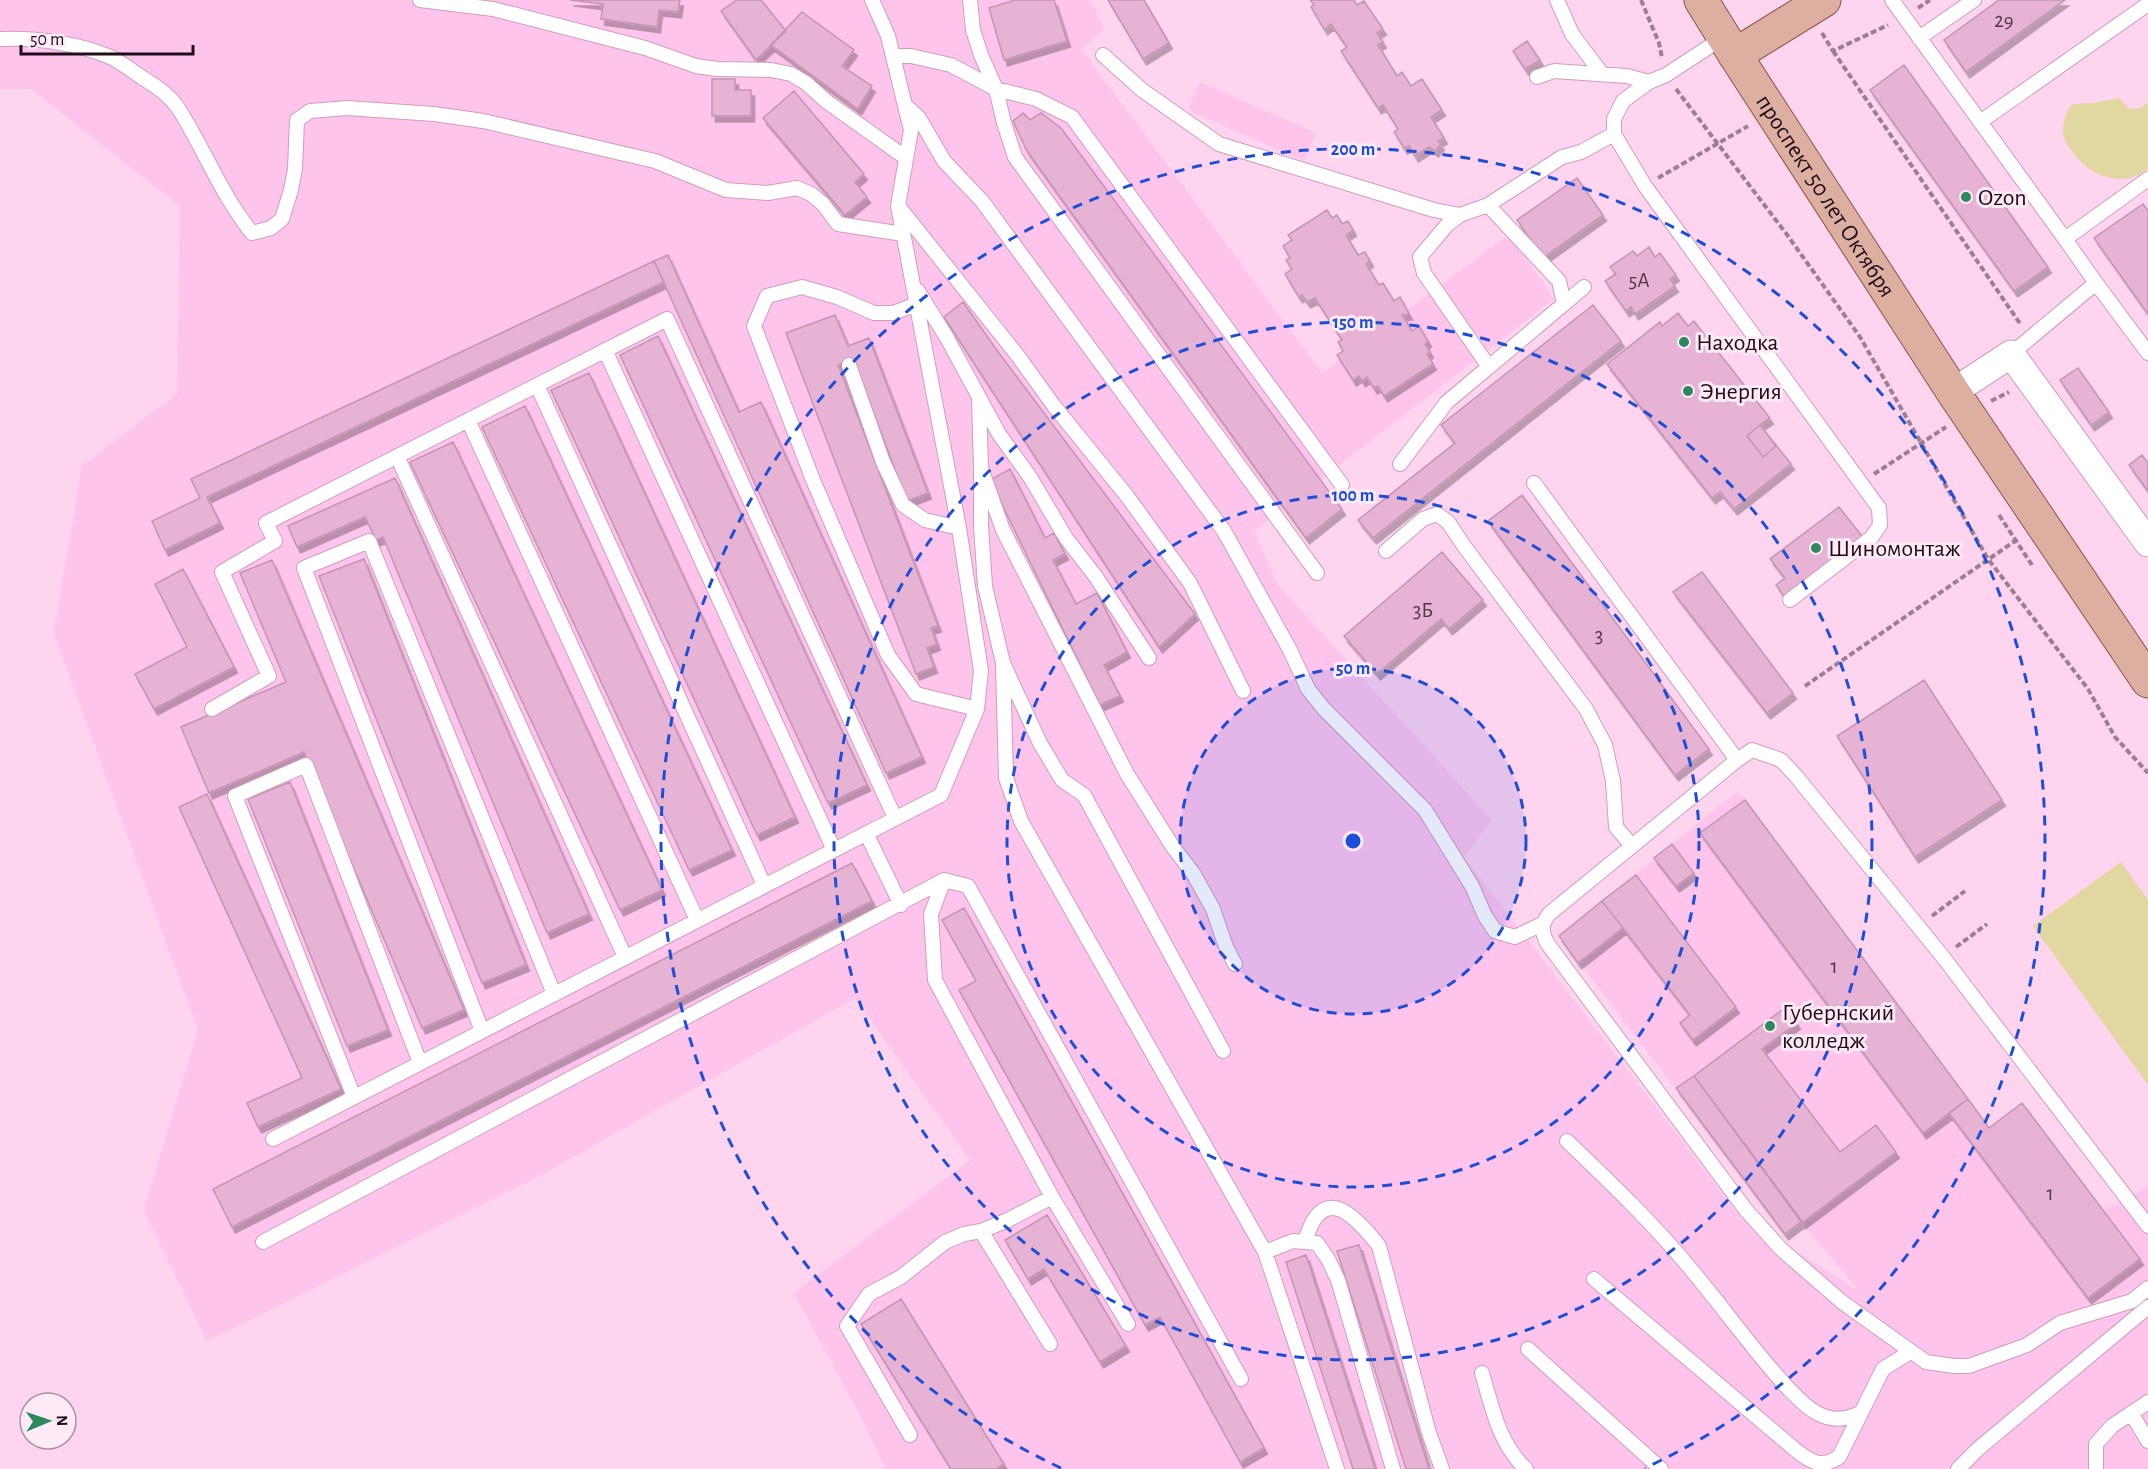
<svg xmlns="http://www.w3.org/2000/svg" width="2148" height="1469" font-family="'Alegreya Sans',sans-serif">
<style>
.built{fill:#ffc4eb}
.green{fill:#e0d7a1}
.building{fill:#e6b3d4;stroke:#c594b4;stroke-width:1.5;filter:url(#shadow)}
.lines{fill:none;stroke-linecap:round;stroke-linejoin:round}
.service-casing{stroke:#cf9dbe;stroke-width:16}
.minor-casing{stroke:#cf9dbe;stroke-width:29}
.primary-casing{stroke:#8c5448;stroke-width:35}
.path{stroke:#9d7e92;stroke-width:4;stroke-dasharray:6 3;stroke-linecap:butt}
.service{stroke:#fff;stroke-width:14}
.minor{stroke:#fff;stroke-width:27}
.primary{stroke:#ddafa0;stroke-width:33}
.ring{fill:none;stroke:#1d4ed8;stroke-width:3;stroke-dasharray:10 8}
.poi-dot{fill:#2d885e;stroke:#fee9f6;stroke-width:2}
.labels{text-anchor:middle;stroke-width:6;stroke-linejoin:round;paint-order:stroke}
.number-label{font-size:21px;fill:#513748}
.street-label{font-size:24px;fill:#1f0e1a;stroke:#fee9f6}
.poi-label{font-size:24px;fill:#1f0e1a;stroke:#fee9f6;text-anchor:start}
.centre{fill:#1d4ed8;stroke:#fee9f6;stroke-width:3}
.ring-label{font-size:18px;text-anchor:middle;font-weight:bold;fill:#1d4ed8;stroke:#fee9f6;stroke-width:6;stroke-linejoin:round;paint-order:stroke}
</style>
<defs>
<filter id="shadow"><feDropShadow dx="3.5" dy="6" stdDeviation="0" flood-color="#0004"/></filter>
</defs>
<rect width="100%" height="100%" fill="#fed4ef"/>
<path class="built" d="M0,0H1090L1104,28L1082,50L1322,373L1510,234L1554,299L1254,531L1278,585L1492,820L1464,857L1739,1215L1860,1292L1802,1223L1786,1233L1559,936L1738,791L1989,1127L2022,1103L2103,1211L2148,1186V1469H886L860,1415L794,1293L970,1160L855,998L543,1174L207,1341L144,1210L198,1030L54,633L82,466L177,394L180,206L31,89H0Z
M1200,82L1316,133L1304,161L1188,110Z"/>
<path class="green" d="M2119,98L2129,109L2141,108L2148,102V169C2123,188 2093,178 2075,155C2069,148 2063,139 2063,130C2063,120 2067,113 2072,104L2094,103Z
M2121,862L2148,900V1085L2033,926Z"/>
<path class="building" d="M570,0H680L678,12L659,10L657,27L601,19L603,4Z
M737,0H761L786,31L756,60L721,11Z
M1015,0H1054L1067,41L1004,60L989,8Z
M1108,0H1144L1169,43L1143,59Z
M1310,0H1354L1357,5L1364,1L1383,29L1377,33L1383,42L1378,45L1397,76L1402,72L1411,86L1422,79L1442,110L1431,117L1444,138L1438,141L1441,144L1435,151L1429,147L1415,156L1409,146L1404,148L1394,132L1398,129L1383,105L1378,108L1341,51L1347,47L1331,24L1324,29L1311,7L1314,5Z
M1999,0H2065L1966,72L1944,40Z
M802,12L854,50L842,66L872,86L858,109L771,45Z
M1527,41L1540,60L1525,69L1513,51Z
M1904,65L2048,267L2014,291L1870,90Z
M712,79H735V90H751V116H712Z
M794,91L864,174L855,182L867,197L845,215L763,118Z
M1023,113L1030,120L1041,113L1061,128L1342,509L1306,538L1027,151L1013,121Z
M1577,178L1603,215L1543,258L1517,220Z
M2143,204L2148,211V314L2094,238Z
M1327,210L1332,218L1337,215L1342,224L1348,221L1353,230L1346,235L1358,255L1365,252L1370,261L1366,264L1379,285L1383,283L1394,301L1400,297L1409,314L1402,315L1412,331L1419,326L1428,341L1425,344L1430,352L1427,354L1433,364L1384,396L1378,386L1374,388L1367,377L1362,381L1359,376L1353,380L1337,355L1343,351L1338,342L1342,340L1315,298L1307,302L1302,295L1299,297L1285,274L1292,269L1286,260L1290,258L1283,246L1292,240L1288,235Z
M1649,247L1655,257L1660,253L1676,275L1670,279L1675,286L1635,314L1631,307L1626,311L1605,281L1616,274L1610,267L1633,251L1637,256Z
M668,255L739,412L761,402L922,757L886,773L654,261Z
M654,261L664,282L207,497L220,523L165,550L152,521L200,498L191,479Z
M963,302L996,349L1195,614L1159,647L944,317Z
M1593,305L1621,341L1373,538L1358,520L1455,443L1441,425Z
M1678,313L1688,326L1694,321L1770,418L1760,425L1791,464L1734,509L1720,492L1712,498L1607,364L1660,322L1662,326Z
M835,315L848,346L869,338L928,493L907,501L853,359L838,365L938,626L931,628L937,644L927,648L934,667L916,674L786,333Z
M658,336L867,785L828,803L620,355Z
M2078,368L2109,412L2091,425L2060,380Z
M589,373L795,817L757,835L551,390Z
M525,406L732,850L689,870L482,427Z
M1760,425L1776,446L1763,457L1747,436Z
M453,442L662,890L620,910L410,462Z
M2142,455L2148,463V491L2129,465Z
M1010,469L1045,538L1054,533L1065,554L1053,560L1076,604L1097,593L1127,652L1104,665L1120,696L1100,705L990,480Z
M395,478L589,914L547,933L383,537L376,540L365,517L297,547L288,526Z
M1522,495L1709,749L1675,775L1488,521Z
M1839,507L1862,536L1784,596L1776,585L1785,578L1770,559Z
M1442,552L1483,600L1449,629L1441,619L1377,674L1344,636Z
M364,559L526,965L482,983L319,576Z
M272,560L464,1010L422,1028L304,752L209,793L181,727L286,682L240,573Z
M183,569L234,667L154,709L135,674L187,647L155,584Z
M1702,572L1793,693L1767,713L1673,592Z
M1924,680L2002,800L1915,857L1837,736Z
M290,782L388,1030L347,1046L248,799Z
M207,794L341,1089L258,1127L247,1103L302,1078L179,807Z
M1745,800L1968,1099L1923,1133L1700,833Z
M1672,844L1694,873L1676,886L1654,858Z
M852,863L872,901L232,1227L213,1189Z
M1636,875L1736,1007L1693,1040L1680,1023L1690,1015L1602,901Z
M1602,901L1623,928L1578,963L1559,936Z
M964,908L1264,1448L1240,1462L1160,1317L1145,1325L959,990L976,981L942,920Z
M1786,1007L1797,1023L1762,1049L1840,1152L1876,1125L1896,1152L1802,1223L1694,1076Z
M1694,1076L1802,1221L1785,1234L1676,1088Z
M1968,1099L1989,1128L2022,1103L2140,1259L2088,1298L1949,1113Z
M1047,1215L1126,1346L1100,1362L1044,1269L1028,1279L1005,1240Z
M1359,1245L1429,1469H1406L1337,1251Z
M1306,1255L1375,1469H1353L1286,1262Z
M901,1299L1004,1464L996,1469H951L861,1324Z"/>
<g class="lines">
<g class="service-casing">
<path id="service" d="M420,0L493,9L645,48L696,66L717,69L771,70L791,74L806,83L826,101L906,158
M970,0L973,30L981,55L996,89L1004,123L1015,157L1317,573
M1557,0L1572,34L1602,74
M1892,0L2065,239L2148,179
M1724,37L1666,75L1649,82L1623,101L1614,119V134L1645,186L1879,508L1880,525L1871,538L1790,600
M1919,38L1974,0
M0,39C35,38 74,43 108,56C120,61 132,71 143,78C157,87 171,96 180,111C205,151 222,196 252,233L271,228L282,219L291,190L295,169L297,120L310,111L347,108L434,114L483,121L655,161L726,190L768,193L797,188L811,194L823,204L838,224L903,234
M1103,55L1142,90L1219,144L1434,210L1460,215L1488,205
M893,56H911L951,65L996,89L1036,99L1072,117L1342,485
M1537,77L1554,71L1627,76L1649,82
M906,106L919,118L944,161L982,201L1224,531L1290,650L1308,689L1324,709L1425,810L1472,886L1485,916L1495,931L1515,937L1542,924
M1980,122L2148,4
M899,207L1018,356L1054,406L1127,496L1190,583L1243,691
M1460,215L1447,225L1420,257L1424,273L1489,367
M2096,283L2148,353
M918,291L947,338L999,434L1030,477L1066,538L1096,577L1149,658
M917,304L893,313H874L837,297L802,287L767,296L754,326L813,480L888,655L916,694L977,709
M1564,304L1584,287
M605,350L834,850
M2011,354L2096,283L2065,239
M849,365L883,462L903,505L925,520L959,528
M537,385L764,885
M979,399L981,468L1003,530L1127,774L1173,847L1193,873L1213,909L1226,947L1235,964
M468,420L697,920
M397,456L625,957
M1400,464L1447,402L1564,304L1559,281L1488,205L1562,157L1581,152L1614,134
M981,468V526L985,586L1003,663L1040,743L1062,780L1084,795L1223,1051
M1534,483L1737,760
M1386,551L1423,519L1437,514L1448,522L1464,546L1586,709L1605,745L1613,781L1616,827L1632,846
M1003,663L1006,778L1021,821L1265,1252L1337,1469
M212,709L269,676L222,572L275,541L266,523L667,319L895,818
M866,833L901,905
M944,880L968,886L1241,1379
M482,1031L304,568L369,541L554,994
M354,1097L235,796L306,765L420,1063
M273,1139L941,795L977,709L981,671L959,528L898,206L911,130L888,36L872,0
M1567,1141C1611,1183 1655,1225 1694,1273C1725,1310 1753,1350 1786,1386C1795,1395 1805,1407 1817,1413C1831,1421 1846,1420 1860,1413
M2148,1226L1943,957L1796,776L1781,760L1752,750L1737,760L1549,914C1541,925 1541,930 1547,943L1746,1210L1781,1249L1842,1302L1926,1362L1954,1366H1969L2027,1345L2060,1323L2132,1301L2148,1288
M981,1231L1050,1344
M263,1242L944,880L931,914L935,980L1052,1197L1128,1324
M1305,1242C1322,1181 1354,1214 1379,1246L1429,1433L1442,1469
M1265,1252L1293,1241L1317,1243L1328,1259L1338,1280L1393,1469
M1594,1279L1798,1452C1813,1463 1822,1468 1839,1457L1883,1369L1910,1352
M1528,1349L1661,1469
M1482,1373C1492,1407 1499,1444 1526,1469
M2131,1413L2148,1441
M910,1435L847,1326L869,1294L901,1277L945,1242L964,1234L981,1231L1008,1220L1052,1197
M1958,1469L1979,1448L2148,1307
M2096,1469V1444L2112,1426L2148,1402"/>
</g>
<g class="minor-casing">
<path id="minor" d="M1953,392L2011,354L2148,543"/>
</g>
<g class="primary-casing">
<g id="primary">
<path id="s1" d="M1701,0L1735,55L1953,392L2148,681"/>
<path d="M1735,55L1824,0"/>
</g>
</g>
<path class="path" d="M1641,0L1659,43L1662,58
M1918,8L1930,0
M1822,33L1833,51L1888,25
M1833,51L2021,325
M1676,89L1788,236L1860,337L1988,559L2088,689L2115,737L2148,773
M1658,178L1748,126
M1991,401L2009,392
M1874,474L1946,427
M1999,515L2032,565
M1805,686L2015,541
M1932,916L1965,891
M1956,947L1987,924"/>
<use href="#service" class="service"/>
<use href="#minor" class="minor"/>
<use href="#primary" class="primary"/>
</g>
<circle cx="1353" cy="841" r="173" fill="#1d4ed8" fill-opacity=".12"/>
<g class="ring">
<circle cx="1353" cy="841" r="173"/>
<circle cx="1353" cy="841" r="346"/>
<circle cx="1353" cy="841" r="519"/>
<path d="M1061 1468A692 692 0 1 1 1645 1468"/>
</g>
<g class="poi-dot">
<circle cx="1966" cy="197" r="6"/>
<circle cx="1684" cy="342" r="6"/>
<circle cx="1688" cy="391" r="6"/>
<circle cx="1816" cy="548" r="6"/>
<circle cx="1770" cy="1026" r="6"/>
</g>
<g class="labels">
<g class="number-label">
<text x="2004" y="27">29</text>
<text x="1639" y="287">5А</text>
<text x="1423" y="617">3Б</text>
<text x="1599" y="642">3</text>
<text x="1834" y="973">1</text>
<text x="2050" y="1200">1</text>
</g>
<g class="street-label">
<text dy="8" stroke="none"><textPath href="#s1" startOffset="232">проспект 50 лет Октября</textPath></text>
</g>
<g class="poi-label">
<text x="1978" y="205">Ozon</text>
<text x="1696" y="350">Находка</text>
<text x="1700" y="399">Энергия</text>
<text x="1828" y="556">Шиномонтаж</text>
<text x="1782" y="1020">Губернский<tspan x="1782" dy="28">колледж</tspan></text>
</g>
</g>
<circle cx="1353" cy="841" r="9" class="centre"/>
<g class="ring-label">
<text x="1353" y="155">200 m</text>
<text x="1353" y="328">150 m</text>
<text x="1353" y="501">100 m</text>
<text x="1353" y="674">50 m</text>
</g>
<g transform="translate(48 1421) rotate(88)"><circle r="28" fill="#fee9f6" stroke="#a5919e" stroke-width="1.5"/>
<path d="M0-4.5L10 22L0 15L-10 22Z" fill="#2d885e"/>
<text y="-9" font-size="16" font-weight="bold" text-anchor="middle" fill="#1f0e1a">N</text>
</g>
<path d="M21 45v9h172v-9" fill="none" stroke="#1f0e1a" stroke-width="3"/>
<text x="30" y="45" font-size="18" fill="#1f0e1a" stroke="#fee9f6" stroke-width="4.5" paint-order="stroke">50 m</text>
</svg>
